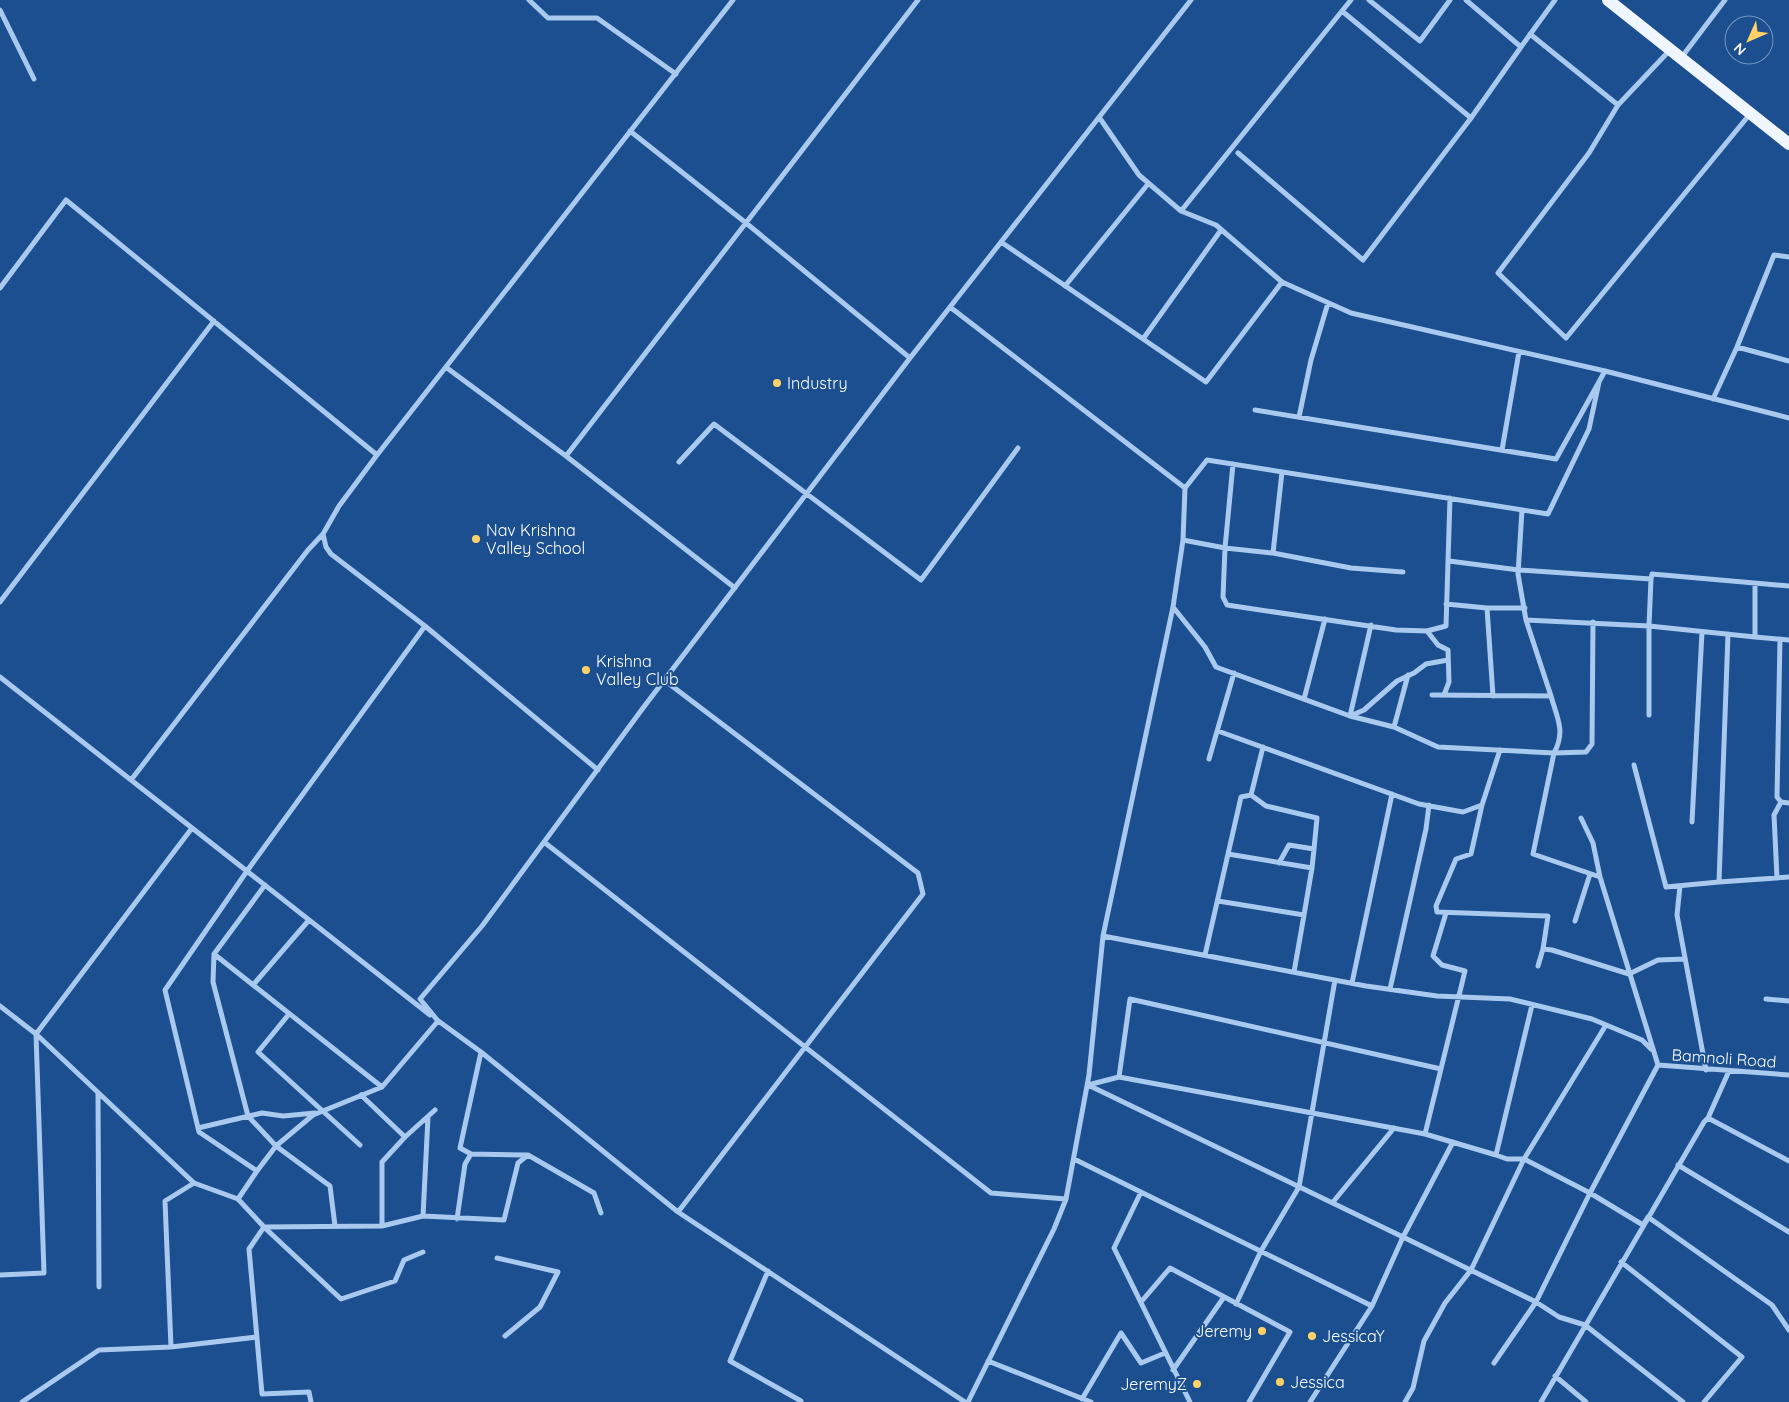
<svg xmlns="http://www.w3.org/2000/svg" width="1789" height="1402" font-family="Quicksand,sans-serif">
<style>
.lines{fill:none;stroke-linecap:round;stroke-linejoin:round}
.minor{stroke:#a9c9ee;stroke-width:5}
.primary{stroke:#f0f6ff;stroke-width:12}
.poi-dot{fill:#ffd166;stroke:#1b4f8f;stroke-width:2}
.labels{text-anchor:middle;stroke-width:4;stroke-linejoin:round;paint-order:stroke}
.poi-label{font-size:16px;fill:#fff;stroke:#1b4f8f;text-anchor:start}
.street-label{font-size:16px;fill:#fff;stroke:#1b4f8f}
</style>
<rect width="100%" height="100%" fill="#1b4f8f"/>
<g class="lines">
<path class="minor" d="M529,0L548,18H597L676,74
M1351,0L1342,11L1471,118
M1369,0L1420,41L1450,0
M1466,0L1521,47L1555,0
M0,10L34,79
M1530,34L1618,105L1670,50
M1681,58L1725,0
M1618,105L1589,153L1498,273L1566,338L1750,114
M1099,117L1139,175L1181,211L1342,11
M630,131L746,223L910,358
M1238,153L1363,260L1471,118L1521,47
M1001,242L1206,382L1282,282L1216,225L1181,211
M1282,282L1351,313L1605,371L1789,418
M1065,286L1148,184
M0,288L66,200L377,455
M950,307L1185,488L1183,540L1173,607L1103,936L1089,1075L1066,1199L1054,1229L968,1402
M1143,339L1221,230
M1737,347L1789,361
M447,368L566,456
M1713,399L1737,347L1774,255L1789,257
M1255,410L1556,459L1605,371
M1299,417L1311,360L1328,303
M1502,450L1519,352
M679,462L714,424L921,580L1018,448
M1185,488L1207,460L1548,514L1589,429L1599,382
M1522,510L1518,574L1526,620L1649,626L1651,579
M1183,540L1225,548L1233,464
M1273,553L1282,472
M1449,561L1519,570L1651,579L1652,574L1789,586
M1403,572L1351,568L1273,553L1225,548L1223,597L1227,605L1396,630L1427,631L1446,626L1450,498
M735,588L566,456L918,0
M0,602L214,321
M1446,604L1487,608
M1173,607L1205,647L1216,667L1350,716L1394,727L1438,747L1554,753L1586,752L1592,744L1593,622
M1371,625L1350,716L1364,710L1397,681L1414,673L1426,664L1448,660
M425,626L598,770
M1427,631L1438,645L1448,650L1449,682L1444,695
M1755,637L1789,640
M1780,639L1777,797L1781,802
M0,677L430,1015
M664,680L918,873L923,894L678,1212
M1432,695L1551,696L1526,620
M1493,696L1487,608H1525
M1304,699L1325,619
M1649,715V626L1755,637V584
M1394,727L1408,675
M1218,731L1419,804L1463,812L1482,805L1500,750
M1209,759L1234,673
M1634,765L1666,887L1719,882L1728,634
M131,780L308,550L323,534
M1251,795L1263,747
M1781,802L1789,803
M1482,805L1471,854L1456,859L1436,906L1437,912L1548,916L1543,949
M1581,818L1593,843L1600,877
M1692,822L1702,632
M544,842L991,1193L1066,1199
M1228,854L1312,868L1304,915
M1279,863L1289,845L1314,849L1312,868
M1777,878L1774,815L1781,802
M1719,882L1789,877
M265,885L214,954L213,982L248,1116L276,1146L257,1171L199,1132L165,990L247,871L425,626L331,554L326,547L323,534L339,506L377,455L733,0
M1680,886L1677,915L1706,1070
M1218,901L1304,915L1294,972
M1446,913L1433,956L1442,965L1465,971L1425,1134L1496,1155L1532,1005
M1575,921L1590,874
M1103,936L1366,986L1437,996L1510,999L1592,1019L1642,1040L1651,1049
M214,954L382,1087
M1205,955L1241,797L1251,795L1266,806L1317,818L1314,849
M1538,966L1543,949L1552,950L1629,974L1658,960L1685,959
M1352,983L1392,794
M253,985L309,920
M1390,989L1426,829L1429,805
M1766,999L1789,1001
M0,1006L36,1034L194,1183
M289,1014L258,1052L360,1145
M437,1020L481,1052L678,1212L965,1402
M1658,1065L1789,1075
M1119,1077L1130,999L1441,1069
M1088,1085L1403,1237L1453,1142
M1088,1085L1119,1077L1425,1134
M98,1093L99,1287
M361,1095L405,1137L382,1162V1226
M1708,1118L1729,1071
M198,1128L262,1113L283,1116L315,1113
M405,1137L435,1110
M471,1154L527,1155
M1496,1155L1507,1159H1524L1606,1025
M1074,1159L1372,1306L1403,1237L1536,1302L1559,1317L1585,1325L1683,1402
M1678,1165L1789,1232
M257,1171L238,1199L264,1227L249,1249L262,1394L309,1392L311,1402
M1141,1192L1114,1248L1190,1402
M1333,1202L1394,1128
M423,1216L428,1117
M457,1219L465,1164L471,1154L460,1148L481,1052
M335,1226L330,1186L276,1146L313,1115L382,1087L438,1021L420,999L482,926L643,708L910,358L1191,0
M264,1227L382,1226L423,1216L504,1220L518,1163L528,1155L594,1193L601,1213
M265,1228L341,1299L395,1281L404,1260L423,1252
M497,1258L558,1272L540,1307L505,1336
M1621,1262L1742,1357L1704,1402
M768,1271L730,1361L801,1401
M0,1275L44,1273L36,1034L192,828
M1141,1302L1170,1268L1290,1332L1249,1402
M1236,1304L1261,1251L1299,1187L1335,980
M171,1347L165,1201L194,1183L238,1199
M988,1361L1091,1402
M1494,1363L1536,1302L1590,1193L1643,1225L1648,1217L1772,1305L1789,1330
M1173,1370L1224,1297
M1555,1376L1586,1402
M1082,1399L1121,1333L1141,1363L1165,1353
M22,1402L99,1350L171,1347L257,1337
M1310,1402L1372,1306
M1405,1402L1413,1388L1424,1341L1445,1303L1471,1270L1524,1159L1590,1193L1658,1065L1600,877L1533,854L1554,753C1566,731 1557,718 1551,696
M1541,1402L1704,1122L1708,1118L1789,1161"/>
<path class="primary" d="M1608,0L1789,144"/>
</g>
<g class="poi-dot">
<circle cx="777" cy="383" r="5"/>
<circle cx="476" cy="539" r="5"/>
<circle cx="586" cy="670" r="5"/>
<circle cx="1262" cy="1331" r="5"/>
<circle cx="1312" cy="1336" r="5"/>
<circle cx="1280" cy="1382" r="5"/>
<circle cx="1197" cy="1384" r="5"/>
</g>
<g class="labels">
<g class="poi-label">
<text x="787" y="389">Industry</text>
<text x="486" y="536">Nav Krishna<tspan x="486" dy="18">Valley School</tspan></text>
<text x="596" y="667">Krishna<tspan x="596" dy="18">Valley Club</tspan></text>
<text x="1252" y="1337" text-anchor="end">Jeremy</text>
<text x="1322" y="1342">JessicaY</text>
<text x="1290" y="1388">Jessica</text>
<text x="1187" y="1390" text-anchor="end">JeremyZ</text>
</g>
<g class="street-label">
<text transform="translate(1724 1058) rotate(4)" y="6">Bamnoli Road</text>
</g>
</g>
<g transform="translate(1749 40) rotate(225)"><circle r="24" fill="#1b4f8f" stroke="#7695bc"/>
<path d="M0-4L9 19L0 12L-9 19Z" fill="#ffd166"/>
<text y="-8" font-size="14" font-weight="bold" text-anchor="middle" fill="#ffffff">N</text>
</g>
</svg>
